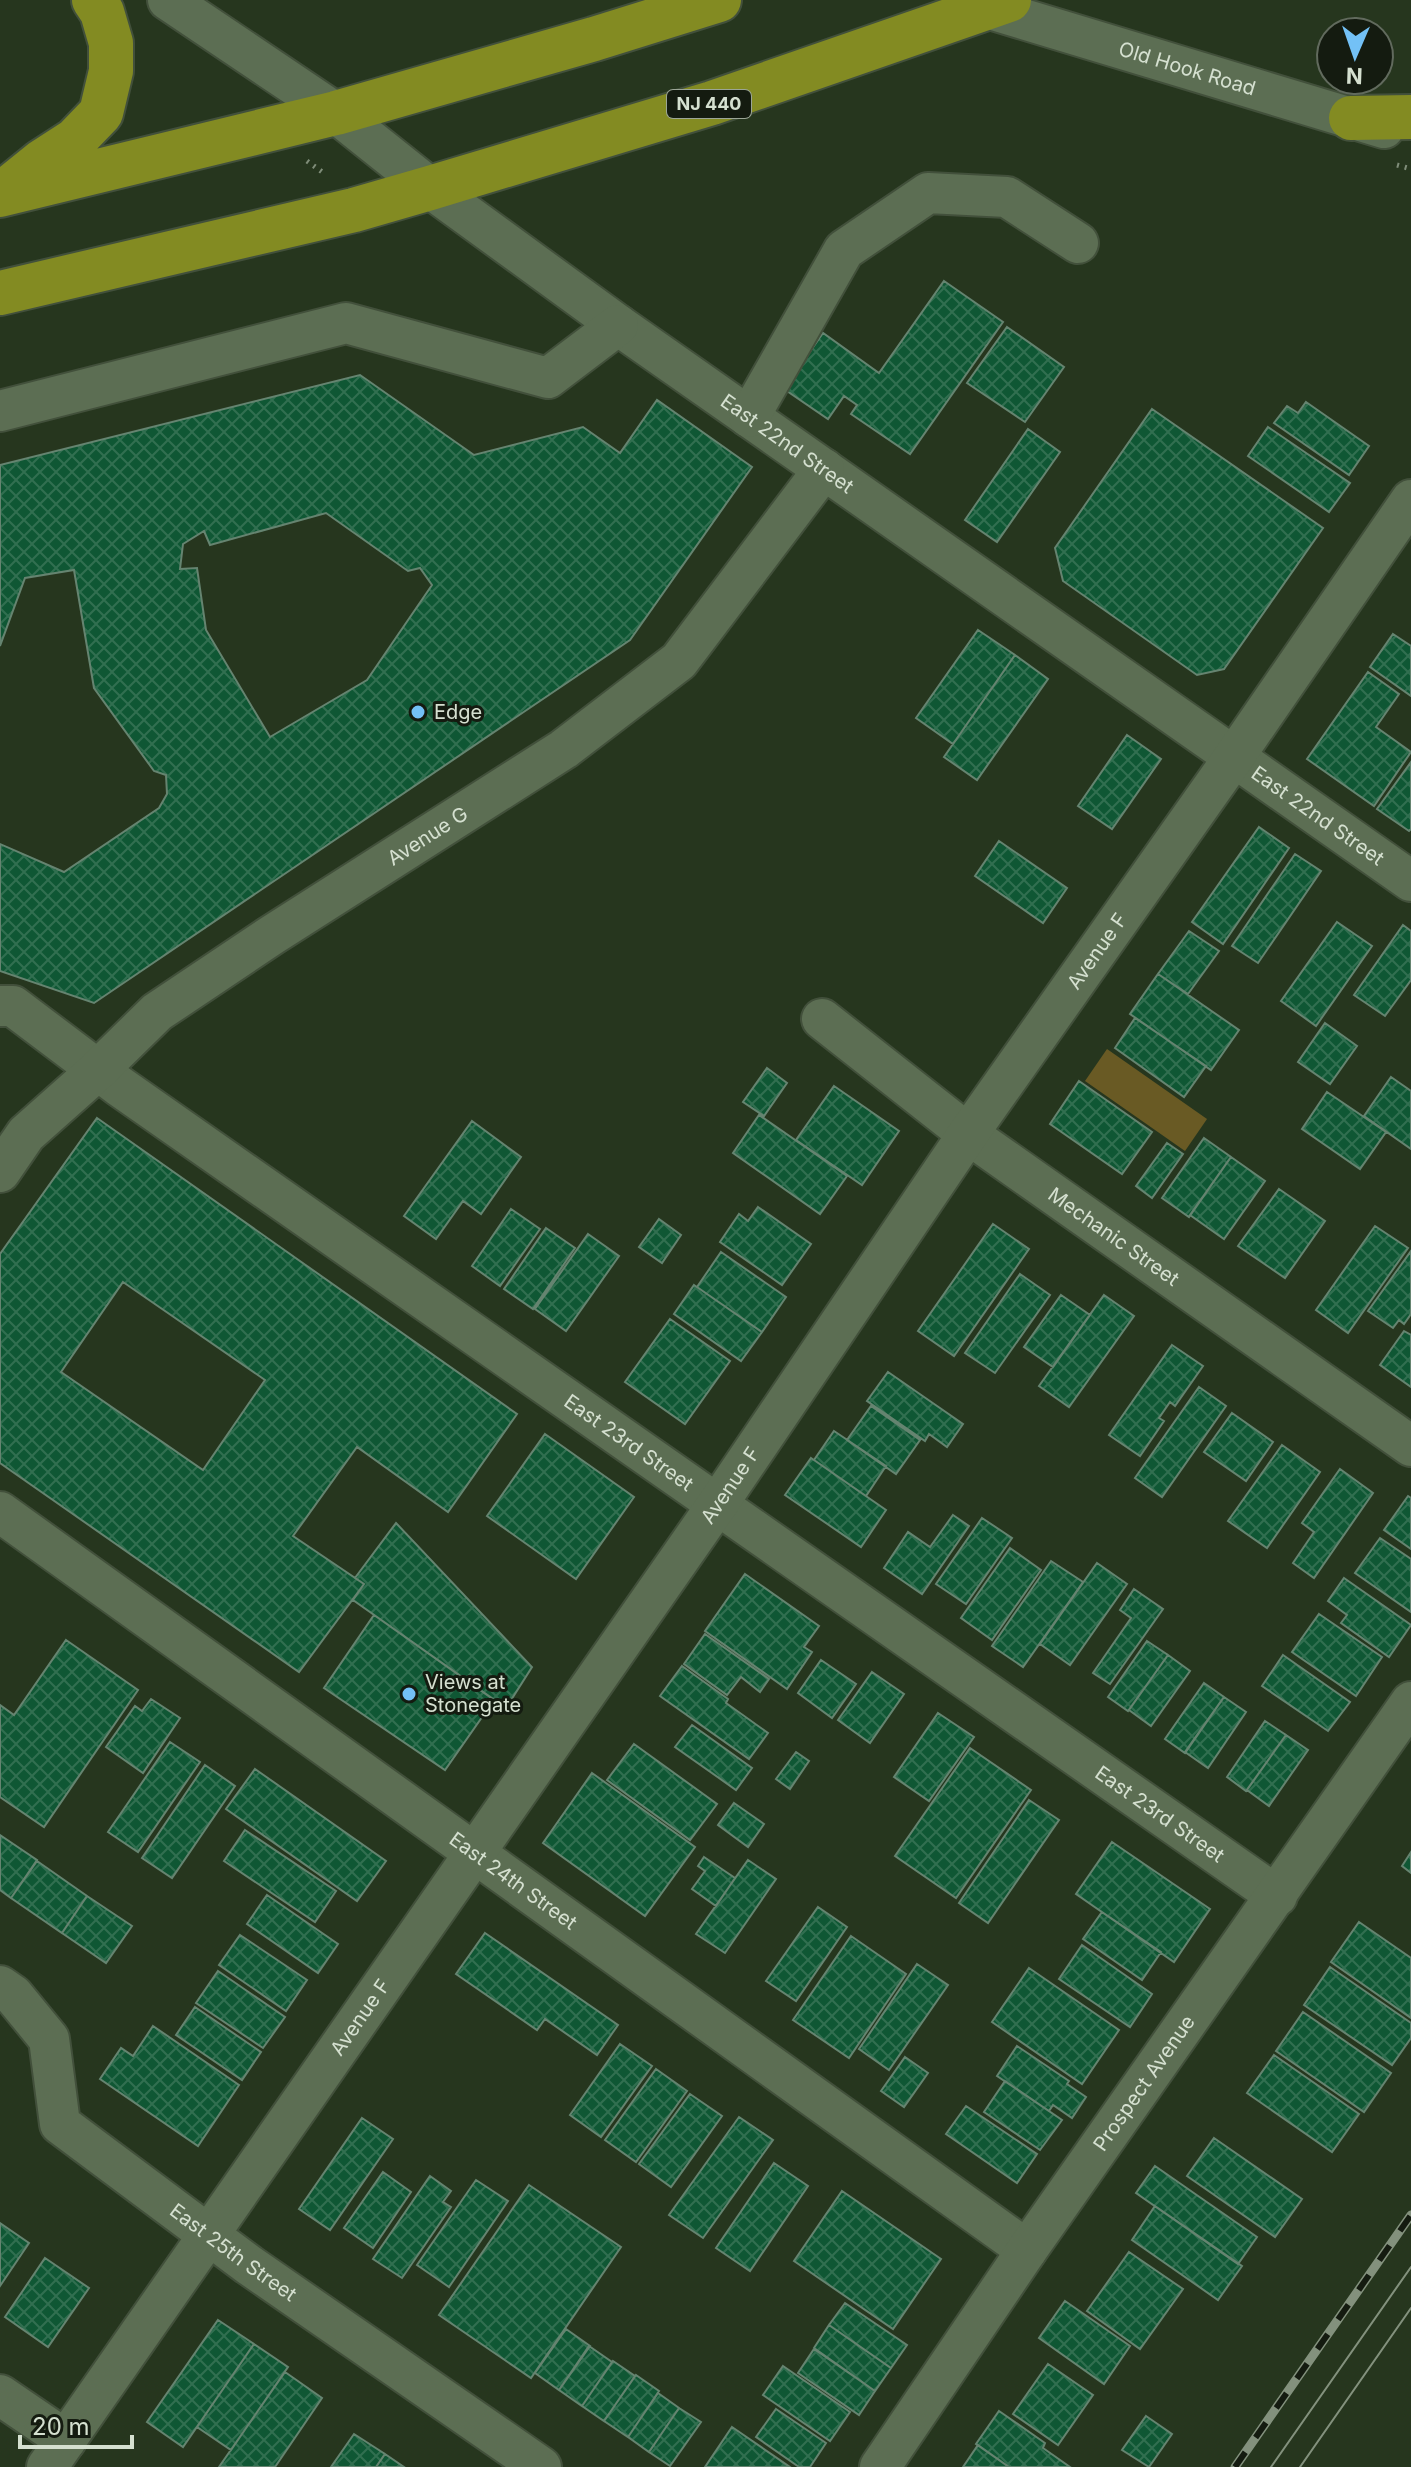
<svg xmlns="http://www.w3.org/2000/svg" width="1411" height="2467" font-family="Inter,sans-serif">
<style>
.grass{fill:#695a24}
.building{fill:url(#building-cross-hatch);stroke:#658470;stroke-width:2;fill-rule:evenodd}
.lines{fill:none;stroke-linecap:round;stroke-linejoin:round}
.minor-casing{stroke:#42503b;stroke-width:44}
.highway-casing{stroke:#42503b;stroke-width:48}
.path{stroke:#7f8d79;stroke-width:5;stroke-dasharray:2 6;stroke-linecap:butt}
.minor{stroke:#5c6e53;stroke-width:40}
.highway{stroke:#838b22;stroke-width:44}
.tram{stroke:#83917d;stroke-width:2}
.rail-casing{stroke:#83917d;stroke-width:9}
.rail{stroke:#141b10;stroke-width:6;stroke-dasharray:18;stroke-linecap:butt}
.poi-dot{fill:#73c1f6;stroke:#141b10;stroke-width:3}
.labels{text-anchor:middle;stroke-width:6;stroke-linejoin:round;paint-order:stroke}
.shield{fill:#141b10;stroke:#9ba596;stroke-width:2}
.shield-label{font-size:18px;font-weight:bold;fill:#d5e0d0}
.street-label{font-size:20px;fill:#d5e0d0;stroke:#141b10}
.poi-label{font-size:20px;fill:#d5e0d0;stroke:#141b10;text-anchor:start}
</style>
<defs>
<pattern id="building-cross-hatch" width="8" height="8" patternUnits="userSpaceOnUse" patternTransform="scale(2)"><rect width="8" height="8" fill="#0f5734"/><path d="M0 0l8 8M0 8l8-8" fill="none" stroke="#316f50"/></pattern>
</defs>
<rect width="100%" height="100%" fill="#26361e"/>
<path class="grass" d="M1107,1049L1207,1119L1185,1151L1085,1081Z"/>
<path class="building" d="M944,281L1003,322L910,454L851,414L857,405L844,396L828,419L784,389L823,333L879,373Z
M1007,327L1064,367L1025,422L967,383Z
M360,375L474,455L583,427L620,453L657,400L752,467L630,640L94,1003L0,971V844L64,872L159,808L167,794L166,775L154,771L94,688L74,570L25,578L0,646V465ZM326,513L408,571L420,568L432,585L367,680L270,737L206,630L197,568L180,569L183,544L204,531L210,545Z
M1306,402L1369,446L1349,475L1274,423L1287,406L1298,413Z
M1152,409L1323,528L1224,669L1197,675L1063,581L1055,548Z
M1268,427L1350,483L1329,512L1248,456Z
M1028,429L1060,452L997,542L965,520Z
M978,630L1015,655L953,744L916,718Z
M1393,634L1411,646V696L1370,667Z
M1015,655L1048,679L977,780L944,757Z
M1368,672L1399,694L1376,727L1411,752L1374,806L1307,759Z
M1127,735L1161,759L1112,829L1078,806Z
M1411,762V829L1409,831L1377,809Z
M1259,827L1289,848L1223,944L1192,922Z
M999,841L1067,888L1043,923L975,876Z
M1295,854L1321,871L1258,963L1232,946Z
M1337,922L1372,946L1316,1026L1281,1001Z
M1403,925L1411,931V980L1385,1016L1354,995Z
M1189,931L1219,951L1188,994L1158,974Z
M1158,974L1239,1030L1211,1070L1130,1014Z
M1135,1018L1206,1066L1184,1097L1115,1048Z
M1325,1023L1357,1046L1330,1084L1298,1062Z
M767,1068L787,1083L764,1116L743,1102Z
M1391,1077L1411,1091V1149L1364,1116Z
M1079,1081L1152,1132L1122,1174L1050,1124Z
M834,1086L899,1131L862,1185L796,1140Z
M1327,1092L1386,1132L1360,1169L1302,1129Z
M759,1115L847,1176L820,1214L733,1153Z
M97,1118L517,1414L448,1512L357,1447L293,1536L364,1584L299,1672L0,1463V1254ZM123,1282L265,1380L203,1470L61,1372Z
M472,1121L521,1157L481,1214L463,1201L436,1239L404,1216Z
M1204,1138L1231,1157L1189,1217L1162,1198Z
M1167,1143L1183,1154L1152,1198L1136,1186Z
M1231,1157L1265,1181L1224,1239L1190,1215Z
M1279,1189L1325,1221L1285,1278L1238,1246Z
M758,1207L811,1244L782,1285L720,1242L739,1214L748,1221Z
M511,1209L540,1229L500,1286L472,1266Z
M659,1219L681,1235L662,1263L639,1247Z
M993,1224L1029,1249L954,1356L918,1331Z
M1375,1226L1408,1248L1348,1333L1316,1310Z
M546,1228L575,1248L533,1309L504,1289Z
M588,1234L619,1256L566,1331L535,1309Z
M1411,1251V1314L1404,1324L1399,1320L1393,1328L1368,1311Z
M721,1252L786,1297L762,1332L697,1287Z
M1020,1274L1050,1295L995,1373L965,1353Z
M694,1285L762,1332L741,1361L674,1314Z
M1061,1295L1090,1315L1053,1367L1024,1347Z
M1104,1295L1134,1316L1069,1407L1039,1386Z
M670,1319L730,1361L685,1424L625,1382Z
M1404,1331L1411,1335V1387L1380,1365Z
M1172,1345L1203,1366L1175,1406L1170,1402L1159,1418L1164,1421L1140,1456L1109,1435Z
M888,1372L963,1424L947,1447L929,1434L925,1441L867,1401Z
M1199,1387L1226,1406L1162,1497L1135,1478Z
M871,1406L920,1440L896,1474L847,1440Z
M1232,1413L1273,1442L1246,1481L1204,1452Z
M834,1431L886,1466L866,1496L814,1460Z
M545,1434L634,1497L576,1579L487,1516Z
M1282,1445L1320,1472L1267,1548L1228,1521Z
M811,1458L886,1510L861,1547L785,1495Z
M1340,1469L1373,1493L1314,1578L1293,1563L1314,1532L1302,1523Z
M1408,1496L1411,1498V1549L1384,1530Z
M953,1515L969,1526L922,1594L884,1568L908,1532L930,1547Z
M982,1518L1012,1538L966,1604L936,1584Z
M396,1523L532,1667L506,1708L353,1600L364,1584L355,1578Z
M1380,1538L1411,1559V1612L1355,1573Z
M1010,1548L1041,1570L992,1640L961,1618Z
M1051,1561L1083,1582L1023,1667L992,1646Z
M1097,1563L1127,1584L1070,1665L1040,1644Z
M745,1574L819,1626L804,1647L812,1652L787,1689L705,1631Z
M1344,1578L1411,1625L1389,1657L1341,1623L1347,1615L1328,1601Z
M1134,1589L1163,1609L1110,1684L1093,1673L1131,1618L1120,1610Z
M1319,1614L1382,1657L1356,1696L1292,1652Z
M374,1615L494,1700L445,1770L324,1688Z
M705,1634L769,1679L760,1692L741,1677L727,1695L684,1664Z
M66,1640L138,1690L44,1827L0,1797V1705L14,1715Z
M1147,1641L1168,1655L1128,1711L1108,1697Z
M1168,1655L1190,1671L1151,1726L1129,1710Z
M1283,1655L1350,1702L1328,1731L1262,1686Z
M821,1660L856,1684L832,1718L798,1693Z
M682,1666L728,1699L726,1703L768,1733L749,1759L660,1696Z
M872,1672L904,1694L870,1743L838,1720Z
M1204,1683L1224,1697L1185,1753L1165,1739Z
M1224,1697L1246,1712L1208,1768L1185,1752Z
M151,1699L180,1718L143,1773L106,1747L135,1706L142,1711Z
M938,1713L974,1737L929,1801L894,1777Z
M1265,1721L1286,1735L1246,1791L1227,1777Z
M692,1725L752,1768L736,1790L675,1747Z
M1286,1735L1308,1750L1269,1806L1247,1790Z
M170,1742L200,1762L138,1852L108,1832Z
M634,1744L717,1804L690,1840L607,1780Z
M970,1748L1031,1790L956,1898L895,1856Z
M796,1752L809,1761L790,1789L776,1779Z
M205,1765L235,1786L172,1878L142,1858Z
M255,1769L386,1861L357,1901L226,1809Z
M592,1773L695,1847L645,1916L543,1843Z
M1029,1800L1059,1820L988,1923L959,1903Z
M734,1803L764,1824L748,1847L718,1825Z
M245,1830L336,1891L315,1922L224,1861Z
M0,1835L37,1860L11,1898L0,1890Z
M1112,1842L1210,1909L1174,1962L1076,1894Z
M1411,1852V1873L1402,1866Z
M704,1857L735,1878L716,1906L692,1889L705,1871L698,1866Z
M748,1860L776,1879L725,1953L696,1934Z
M37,1861L87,1896L62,1933L11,1898Z
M267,1895L338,1944L318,1973L247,1924Z
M87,1896L132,1926L106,1963L62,1933Z
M818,1907L847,1927L796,2001L766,1981Z
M1102,1912L1161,1952L1142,1980L1083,1939Z
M1359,1922L1411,1958V2018L1331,1962Z
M485,1933L618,2025L597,2055L545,2019L537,2030L456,1974Z
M240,1935L307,1980L286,2011L219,1965Z
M851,1936L906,1974L849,2058L793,2020Z
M1082,1945L1152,1994L1130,2027L1059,1979Z
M917,1964L948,1985L889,2070L859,2049Z
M1330,1967L1411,2023V2038L1392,2065L1304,2005Z
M1029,1968L1119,2030L1082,2084L992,2022Z
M218,1971L285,2017L263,2048L196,2003Z
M195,2007L261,2052L242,2080L176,2035Z
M1303,2012L1391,2073L1364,2112L1276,2051Z
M153,2026L239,2085L198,2146L100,2079L121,2048L133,2056Z
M620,2044L652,2066L601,2137L570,2115Z
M1017,2046L1069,2081L1067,2084L1086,2097L1072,2118L1053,2105L1049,2111L997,2076Z
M1274,2055L1359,2114L1332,2152L1247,2093Z
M905,2057L928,2073L904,2107L881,2091Z
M656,2069L687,2091L636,2162L605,2140Z
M1005,2081L1062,2120L1040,2150L984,2112Z
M690,2094L722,2116L671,2187L639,2164Z
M966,2106L1037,2154L1017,2183L946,2134Z
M739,2117L773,2140L703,2238L669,2215Z
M362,2118L393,2139L330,2230L299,2209Z
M1214,2138L1302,2199L1275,2237L1187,2176Z
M774,2163L808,2186L750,2271L716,2248Z
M1155,2166L1257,2237L1238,2264L1136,2193Z
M383,2172L411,2192L373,2248L344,2228Z
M430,2176L451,2191L443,2202L451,2207L402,2278L373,2259Z
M476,2180L508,2201L449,2287L417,2265Z
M529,2185L621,2247L531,2378L439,2315Z
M842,2191L941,2259L893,2329L794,2261Z
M1155,2206L1242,2266L1218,2300L1132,2240Z
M0,2223L29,2243L0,2286Z
M1129,2252L1183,2289L1140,2349L1087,2311Z
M45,2258L89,2288L48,2347L5,2317Z
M1065,2301L1130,2346L1104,2384L1039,2338Z
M845,2303L907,2345L891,2368L829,2325Z
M218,2320L254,2344L183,2447L147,2422Z
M829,2325L891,2368L875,2391L814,2348Z
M566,2329L590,2346L559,2390L535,2373Z
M254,2344L288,2367L231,2450L197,2427Z
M589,2346L612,2362L582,2406L559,2390Z
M814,2349L875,2391L859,2415L798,2373Z
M613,2361L635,2376L604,2421L582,2406Z
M1048,2364L1093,2395L1058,2445L1013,2414Z
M783,2366L850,2412L830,2441L763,2395Z
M285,2372L322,2398L275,2467H219Z
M636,2375L659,2391L628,2437L604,2421Z
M658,2393L679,2408L649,2452L628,2437Z
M679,2408L701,2422L670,2466L649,2452Z
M776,2409L826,2443L810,2467H799L756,2437Z
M999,2411L1045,2443L1043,2448L1070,2467H1009L976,2444Z
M1146,2416L1172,2434L1149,2467L1122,2450Z
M732,2427L790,2467H705Z
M354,2434L385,2454L376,2467H331Z
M978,2445L1009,2467H963Z
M385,2454L404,2467H376Z"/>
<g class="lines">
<g class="minor-casing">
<g id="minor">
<path id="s1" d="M168,0L336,113L430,188L618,325L1411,881"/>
<path id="s2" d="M967,2L1384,128"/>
<path d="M0,411L346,323L548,378L618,325"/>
<path d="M749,417L844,250L928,193L1007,197L1078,243"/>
<path id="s3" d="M0,1006H13L119,1086L1277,1896"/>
<path id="s4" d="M822,1019L968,1134L1411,1446"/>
<path id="s5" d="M0,1172L26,1134L98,1070L157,1012L272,935L564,749L679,661L824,469"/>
<path id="s6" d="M0,1512L1027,2250"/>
<path id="s7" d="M0,1986L13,1995L49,2039L60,2124L249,2265L541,2467"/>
<path d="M0,2395L66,2440"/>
<path id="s8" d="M47,2467L717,1505L968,1134L1234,757L1411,500"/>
<path id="s9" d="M880,2467L1027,2250L1411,1702"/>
</g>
</g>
<g class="highway-casing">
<path id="highway" d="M1351,118L1411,117
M15,183L41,162L75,140L101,113L111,71V43L102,12L94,0
M0,195L336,113L594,39L719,0
M0,293L354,210L430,188L712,103L1009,0"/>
</g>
<path class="path" d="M307,161L325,174
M1397,165L1411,169"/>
<use href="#minor" class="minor"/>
<use href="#highway" class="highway"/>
<path class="tram" d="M1271,2467L1411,2267
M1300,2467L1411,2308"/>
<g class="rail-casing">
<path id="rail" d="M1235,2467L1411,2215"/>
</g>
<use href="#rail" class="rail"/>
</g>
<g class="poi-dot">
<circle cx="418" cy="712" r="8"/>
<circle cx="409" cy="1694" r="8"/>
</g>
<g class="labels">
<rect class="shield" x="667" y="90" width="84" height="28" rx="6"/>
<g class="shield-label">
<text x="709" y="110">NJ 440</text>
</g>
<g class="street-label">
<text dy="7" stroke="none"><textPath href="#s2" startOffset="230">Old Hook Road</textPath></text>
<text dy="7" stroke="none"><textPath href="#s1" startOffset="762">East 22nd Street</textPath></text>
<text dy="7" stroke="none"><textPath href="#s1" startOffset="1410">East 22nd Street</textPath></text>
<text dy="7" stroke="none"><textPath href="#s5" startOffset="548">Avenue G</textPath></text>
<text dy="7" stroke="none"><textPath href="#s8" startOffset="1844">Avenue F</textPath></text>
<text dy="7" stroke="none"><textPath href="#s4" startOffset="364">Mechanic Street</textPath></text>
<text dy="7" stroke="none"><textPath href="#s3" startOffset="768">East 23rd Street</textPath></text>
<text dy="7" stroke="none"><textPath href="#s8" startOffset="1196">Avenue F</textPath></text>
<text dy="7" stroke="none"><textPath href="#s3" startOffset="1416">East 23rd Street</textPath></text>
<text dy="7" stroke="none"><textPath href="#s6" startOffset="632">East 24th Street</textPath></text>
<text dy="7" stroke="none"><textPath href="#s8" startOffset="548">Avenue F</textPath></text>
<text dy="7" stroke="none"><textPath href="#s9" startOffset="466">Prospect Avenue</textPath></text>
<text dy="7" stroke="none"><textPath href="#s7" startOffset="374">East 25th Street</textPath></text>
</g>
<g class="poi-label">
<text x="434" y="719">Edge</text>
<text x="425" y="1689">Views at<tspan x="425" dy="23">Stonegate</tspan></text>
</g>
</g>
<g transform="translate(1355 56) rotate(182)"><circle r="38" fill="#141b10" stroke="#616a5d" stroke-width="2"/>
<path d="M0-6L14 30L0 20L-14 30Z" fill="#73c1f6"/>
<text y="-12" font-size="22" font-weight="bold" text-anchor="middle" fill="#d5e0d0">N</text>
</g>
<path d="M20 2435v12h112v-12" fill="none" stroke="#d5e0d0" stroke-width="4"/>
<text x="32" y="2435" font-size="24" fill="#d5e0d0" stroke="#141b10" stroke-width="6" paint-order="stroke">20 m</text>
</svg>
